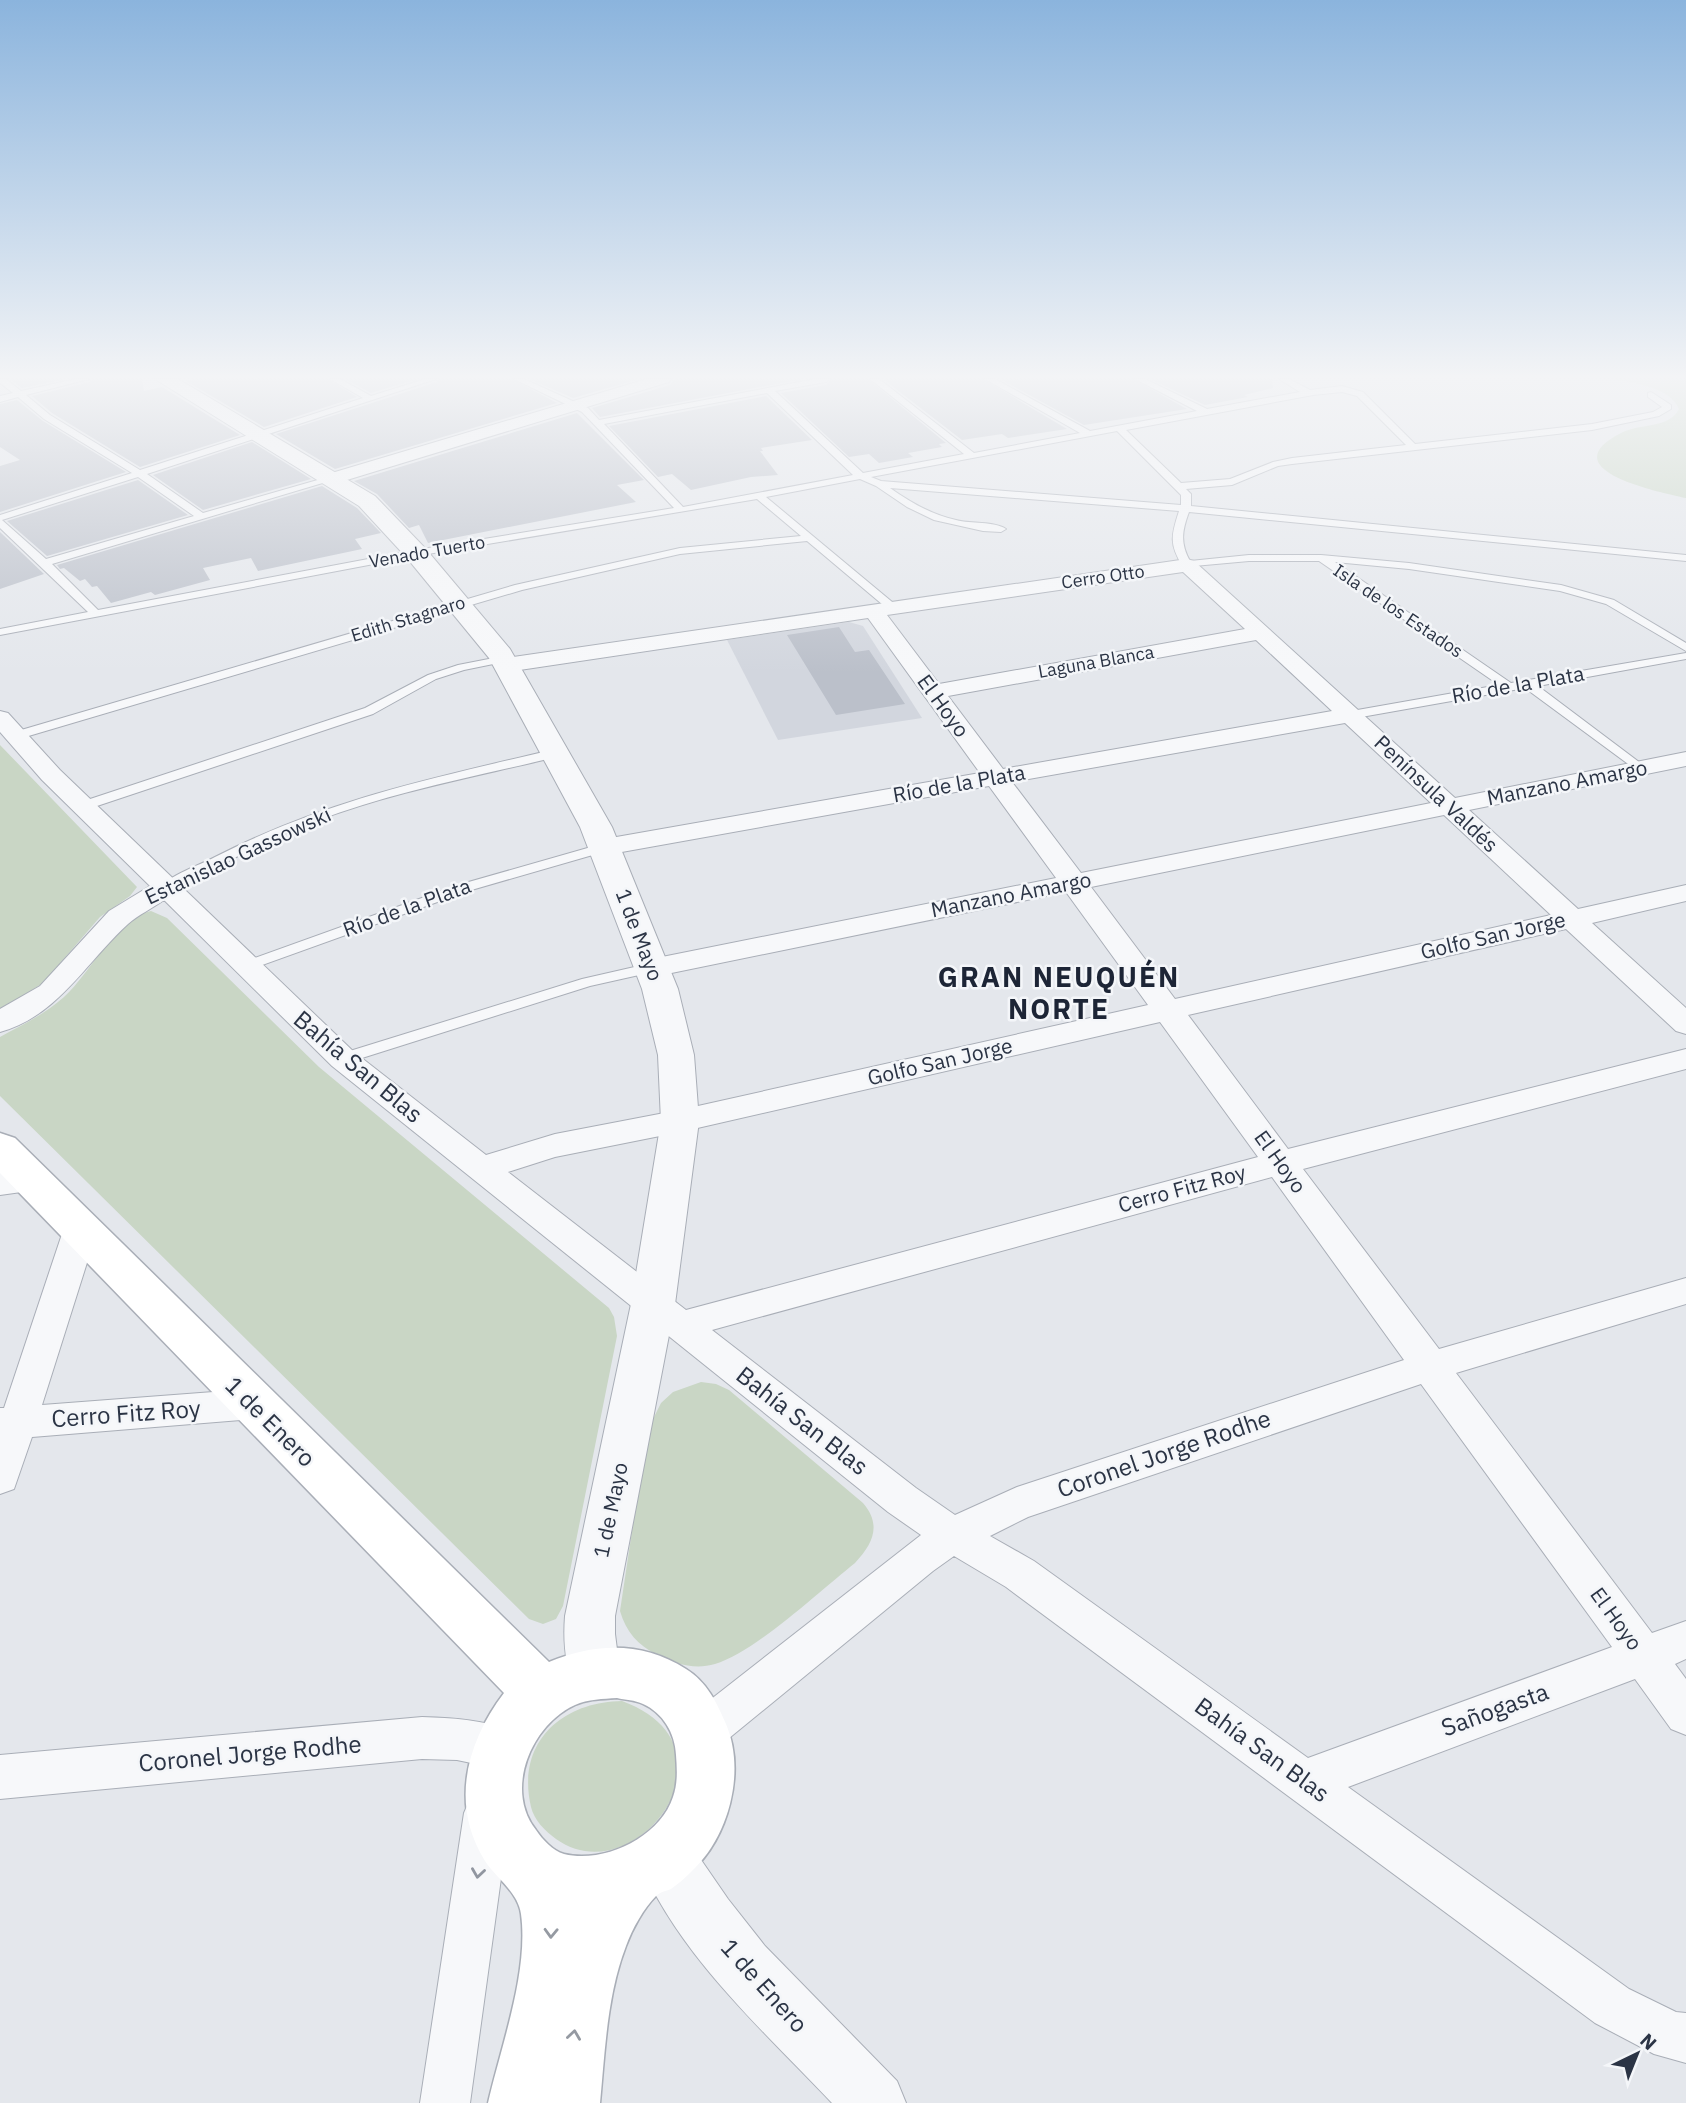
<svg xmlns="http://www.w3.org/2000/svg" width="1686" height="2103" font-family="'IBM Plex Sans',sans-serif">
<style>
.built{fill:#d2d6de}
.green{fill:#c9d6c5}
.building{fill:#bbc0ca}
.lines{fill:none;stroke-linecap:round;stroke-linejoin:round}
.service-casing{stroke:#a9aeb7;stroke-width:2}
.minor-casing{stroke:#a9aeb7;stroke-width:2}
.tertiary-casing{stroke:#a9aeb7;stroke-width:2}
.secondary-casing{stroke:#a9aeb7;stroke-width:3}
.service{fill:#f7f8fa;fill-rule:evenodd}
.minor{fill:#f7f8fa;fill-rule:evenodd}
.tertiary{fill:#f7f8fa;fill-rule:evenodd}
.secondary{fill:#fff;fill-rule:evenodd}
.oneway{stroke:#9196a0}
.oneway2{stroke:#959aa2}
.labels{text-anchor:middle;stroke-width:5;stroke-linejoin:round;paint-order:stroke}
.far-street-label{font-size:18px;fill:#2b3445;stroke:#f4f6f9}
.street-label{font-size:21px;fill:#2b3445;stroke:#f4f6f9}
.near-street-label{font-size:24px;fill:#2b3445;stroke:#f4f6f9}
.district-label{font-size:28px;font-weight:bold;letter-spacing:2px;fill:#1d2536;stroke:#f4f6f9}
</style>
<rect width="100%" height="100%" fill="#e4e7ec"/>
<path class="built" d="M849,622L863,626L922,718L778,740L727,640Z"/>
<path class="green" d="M1613,379H1686V498C1660,492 1549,470 1621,433C1640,423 1669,429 1679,409C1670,387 1634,383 1613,379Z
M0,745L137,887L130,896L100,917L43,983L0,1010Z
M151,911L167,918L319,1067L609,1308L614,1317L617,1336L563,1606L556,1619L543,1624L529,1619L0,1096V1037C22,1025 45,1014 64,997C90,974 116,918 151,911Z
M701,1382L716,1384L729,1390L863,1503C882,1525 873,1544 855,1563C821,1590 754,1653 715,1664C695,1670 675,1664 657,1655C638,1645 626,1632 620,1611L647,1431L661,1403L673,1392Z
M622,1701C748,1747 635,1896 556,1839C545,1831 534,1820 531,1807C516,1743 561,1702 622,1701Z"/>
<path class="building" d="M10,379H66L22,388Z
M92,379H142L144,391L162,387L240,435L140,467L52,413L32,396L90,382Z
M195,379H328L357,397L264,427L186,381Z
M345,379H418L371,393Z
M439,379H512L557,403L335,469L276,434L437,382Z
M529,379H639L573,398Z
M674,379H803L600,417L592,408L670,385Z
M832,379H868L946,443L939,444L942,447L908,453L913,457L879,463L869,454L849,457L781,393L826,385Z
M883,379H983L1067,429L1008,438L1002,434L962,440Z
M1000,379H1133L1187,409L1084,425Z
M1150,379H1272L1273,388L1244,395L1248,397L1205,405Z
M766,396L812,440L761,448L763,451H760L778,475L751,477L691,490L672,474L658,477L609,426Z
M17,400L43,421L126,472L0,512V466L20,460L0,447V404Z
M577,413L644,480L617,485L636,502L428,543L419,525L409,528L377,494L354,481Z
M252,442L311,479L203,510L153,475Z
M138,480L188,515L47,556L7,521Z
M322,486L357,508L381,533L355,539L362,549L258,571L251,558L203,568L210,580L155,595L151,592L111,603L97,586L92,587L85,579L80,581L64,568L60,569L57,565Z
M0,532L44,574L0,589Z
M839,627L855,652L869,650L905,704L836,715L787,635Z"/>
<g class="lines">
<g class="service-casing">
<path id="service" d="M0,379H6L21,391L76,379H89L26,395L50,415L140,470L363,398L330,379H340L371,396L425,379H436L147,474L203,513L328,477L336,479L52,564L98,610L416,550L674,508L582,412L514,379H524L588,408L599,420L815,379H830L826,382L775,391L863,473L964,454L870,379H879L974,453L1080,433L985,379H995L1090,431L1197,411L1135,379H1145L1207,409L1300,392L1279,379H1289L1310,390L1342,386L1363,392L1415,444L1592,424L1653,412L1662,407L1648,397V393L1651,392L1671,405V409L1659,416L1592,430L1292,464L1278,466L1232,485L1186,489L1191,494V506L1686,555V561L1189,512C1182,531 1180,543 1190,561L1249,555H1321L1409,563L1561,585L1614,600L1686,643V651L1606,604L1560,591L1409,569L1335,562L1511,683L1686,653V659L1538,686L1643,765V771L1639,772L1525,688L1350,719L1346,718V712L1499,685L1319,561H1249L1183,567C1169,544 1171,536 1179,511L890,488C910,502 932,515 956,520C971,524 994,521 1006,529L1001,532L983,531L934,520L907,507L876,486L860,479L766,497L897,606V610H889L807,541L680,554L522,590L15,740L9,736L11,733L515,585L680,548L801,536L757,499L416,556L0,635V629L88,612L0,528V515L132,473L44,419L18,397L0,402V396L13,393L0,383ZM1342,392L1357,396L1406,445L1292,458L1273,462L1230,479L1181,483L1126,430L1313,395ZM767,393L853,475L683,507L604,424ZM1117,431L1181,495V505L881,481L871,477ZM138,477L194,516L46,559L2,520Z
M504,656L508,657V661L464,670L436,679L373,714L88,809H78L76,806L78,803L365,708L428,675L458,665Z
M556,749L562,753L560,756C479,776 395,791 316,821C266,839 219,867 171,891L166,892L159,888C172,874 198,866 215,857C328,799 434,778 556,749Z
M605,843L612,847L610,850L468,891L251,969L246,971L239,966L241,963L458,885Z
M652,963L657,965L659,968L657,971L590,986L343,1064L335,1059L337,1055L582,979Z"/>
</g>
<g class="minor-casing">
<path id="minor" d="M647,379H671L669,382L337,483L331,484L322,479L325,475Z
M1187,559L1194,561L1455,798L1686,752V766L1469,810L1578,909L1686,885V901L1592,923L1686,1008V1034L1676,1031L1566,929L1188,1015L1288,1149L1686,1049V1069L1303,1169L1439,1349L1686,1278V1304L1456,1373L1652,1633L1686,1621V1659L1675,1664L1686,1679V1735L1671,1729L1635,1679L1348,1787L1629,1989L1676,2012L1686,2013V2063L1654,2054L1595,2023L1006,1587L954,1556L933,1571L717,1748L702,1754L687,1748L680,1733L687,1718L921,1535L888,1512L332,1066L164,900C153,908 138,915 128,924C86,962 58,1016 0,1032V1009L40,986L109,911L150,886L42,780L0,732V711L8,713L60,770L354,1052L486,1155L555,1134L680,1110L1148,1005L1066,892L652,977L642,974L638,968L642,962L652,959L1056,878L989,786L605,855L596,852L592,847L596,842L605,839L980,773L868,618L507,672L499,670L496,665L499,660L507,658ZM1183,572L1245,629L939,684L887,615ZM1256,640L1332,711L1003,769L948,696ZM1345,723L1431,803L1081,873L1012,782ZM1444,815L1551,915L1175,999L1091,887ZM1160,1022L1258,1157L686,1310L508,1172L555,1157L680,1132ZM1272,1177L1404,1360L1017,1487L955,1515L916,1488L712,1330ZM1421,1384L1612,1647L1308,1758L1034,1561L990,1536L1028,1517Z
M32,1169L43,1173L48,1181L43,1189L0,1195V1171Z
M80,1218L92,1222L97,1231L42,1405L253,1389L266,1393L271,1404L266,1415L253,1419L32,1437L14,1489L0,1494V1408H4L63,1231L68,1222Z
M422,1717C454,1718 486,1720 515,1732L522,1747L515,1762L500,1769L457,1760L422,1759L0,1799V1755Z
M487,1790L503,1797L510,1813L470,2103H420L464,1813L471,1797Z"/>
</g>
<g class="tertiary-casing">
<path id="tertiary" d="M155,379H178L375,496L425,548L510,649L612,827L678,989L694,1055L699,1121L675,1304L615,1616V1634L620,1673L612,1691L594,1698L576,1691C565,1667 563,1642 565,1616L631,1304L661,1121L658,1055L642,989L580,827L489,658L407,558L359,506Z
M666,1830L686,1838L728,1899L765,1946L897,2081L906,2103H832C762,2029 677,1954 638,1858L646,1838Z"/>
</g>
<g class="secondary-casing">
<path id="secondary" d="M0,1133L15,1138L549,1662C595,1643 642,1641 686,1669C707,1682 717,1703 726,1724C746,1772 729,1837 691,1872C685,1878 678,1884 671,1889C666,1891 660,1892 656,1896C644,1908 632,1929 626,1946C607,1995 605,2051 600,2103H488C501,2046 529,1972 521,1914C518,1892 497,1879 485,1861C450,1805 466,1743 504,1693L0,1173ZM617,1698C625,1700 635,1700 643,1704C663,1713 675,1733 676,1755C677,1769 678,1783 673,1797C660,1837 604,1864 564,1854C553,1851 542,1839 536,1830C504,1790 531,1725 575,1705C588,1699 603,1699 617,1698Z"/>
</g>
<use href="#service" class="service"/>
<use href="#minor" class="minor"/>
<use href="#tertiary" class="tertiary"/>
<use href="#secondary" class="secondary"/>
</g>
<defs><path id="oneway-chevron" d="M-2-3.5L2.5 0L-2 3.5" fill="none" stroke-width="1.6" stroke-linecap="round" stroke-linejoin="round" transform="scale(1.75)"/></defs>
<use class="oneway" href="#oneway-chevron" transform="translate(478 1873) rotate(98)"/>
<g class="oneway2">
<use href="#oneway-chevron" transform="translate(551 1933) rotate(92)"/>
<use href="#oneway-chevron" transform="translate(574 2035) rotate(-82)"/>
</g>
<linearGradient id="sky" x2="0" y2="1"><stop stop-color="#8bb4dd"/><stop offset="0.56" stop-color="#f3f4f6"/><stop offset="1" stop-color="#f3f4f6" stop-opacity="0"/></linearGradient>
<rect width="1686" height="673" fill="url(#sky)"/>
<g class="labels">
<g class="far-street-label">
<text transform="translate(427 552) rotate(-10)" y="6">Venado Tuerto</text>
<text transform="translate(1103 577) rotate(-8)" y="6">Cerro Otto</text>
<text transform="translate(1398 611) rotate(34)" y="6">Isla de los Estados</text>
<text transform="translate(408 619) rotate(-17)" y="6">Edith Stagnaro</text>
<text transform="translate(1096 662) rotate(-10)" y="6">Laguna Blanca</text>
</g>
<g class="street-label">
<text transform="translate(1518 685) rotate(-10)" y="7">Río de la Plata</text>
<text transform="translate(943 706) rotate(54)" y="7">El Hoyo</text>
<text transform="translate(1567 783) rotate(-11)" y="7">Manzano Amargo</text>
<text transform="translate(959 784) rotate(-10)" y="7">Río de la Plata</text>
<text transform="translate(1436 794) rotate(43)" y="7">Península Valdés</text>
<text transform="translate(238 856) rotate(-25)" y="7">Estanislao Gassowski</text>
<text transform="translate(1011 895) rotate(-11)" y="7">Manzano Amargo</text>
<text transform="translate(407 908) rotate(-20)" y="7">Río de la Plata</text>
<text transform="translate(639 935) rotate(69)" y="7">1 de Mayo</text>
<text transform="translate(1493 936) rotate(-13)" y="7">Golfo San Jorge</text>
<text transform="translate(940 1062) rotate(-13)" y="7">Golfo San Jorge</text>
<text transform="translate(1280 1162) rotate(54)" y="7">El Hoyo</text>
<text transform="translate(1182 1189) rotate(-15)" y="7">Cerro Fitz Roy</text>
<text transform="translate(611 1510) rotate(-78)" y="7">1 de Mayo</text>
<text transform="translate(1616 1619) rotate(54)" y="7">El Hoyo</text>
</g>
<g class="near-street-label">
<text transform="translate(358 1067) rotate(40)" y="8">Bahía San Blas</text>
<text transform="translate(126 1414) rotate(-4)" y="8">Cerro Fitz Roy</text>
<text transform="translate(802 1421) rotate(38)" y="8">Bahía San Blas</text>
<text transform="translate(270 1422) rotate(45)" y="8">1 de Enero</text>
<text transform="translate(1164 1454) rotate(-19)" y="8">Coronel Jorge Rodhe</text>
<text transform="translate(1495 1710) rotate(-20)" y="8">Sañogasta</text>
<text transform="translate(1262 1750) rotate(36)" y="8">Bahía San Blas</text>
<text transform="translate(250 1754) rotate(-5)" y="8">Coronel Jorge Rodhe</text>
<text transform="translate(764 1986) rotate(48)" y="8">1 de Enero</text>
</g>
<g class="district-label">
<text x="1059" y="987">GRAN NEUQUÉN<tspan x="1059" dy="32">NORTE</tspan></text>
</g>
</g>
<g transform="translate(1637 2054) rotate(43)" stroke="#f4f6f9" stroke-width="5" paint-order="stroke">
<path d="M0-5L12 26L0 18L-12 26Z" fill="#2b3445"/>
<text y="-10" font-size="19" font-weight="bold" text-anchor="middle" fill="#2b3445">N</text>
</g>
</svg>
